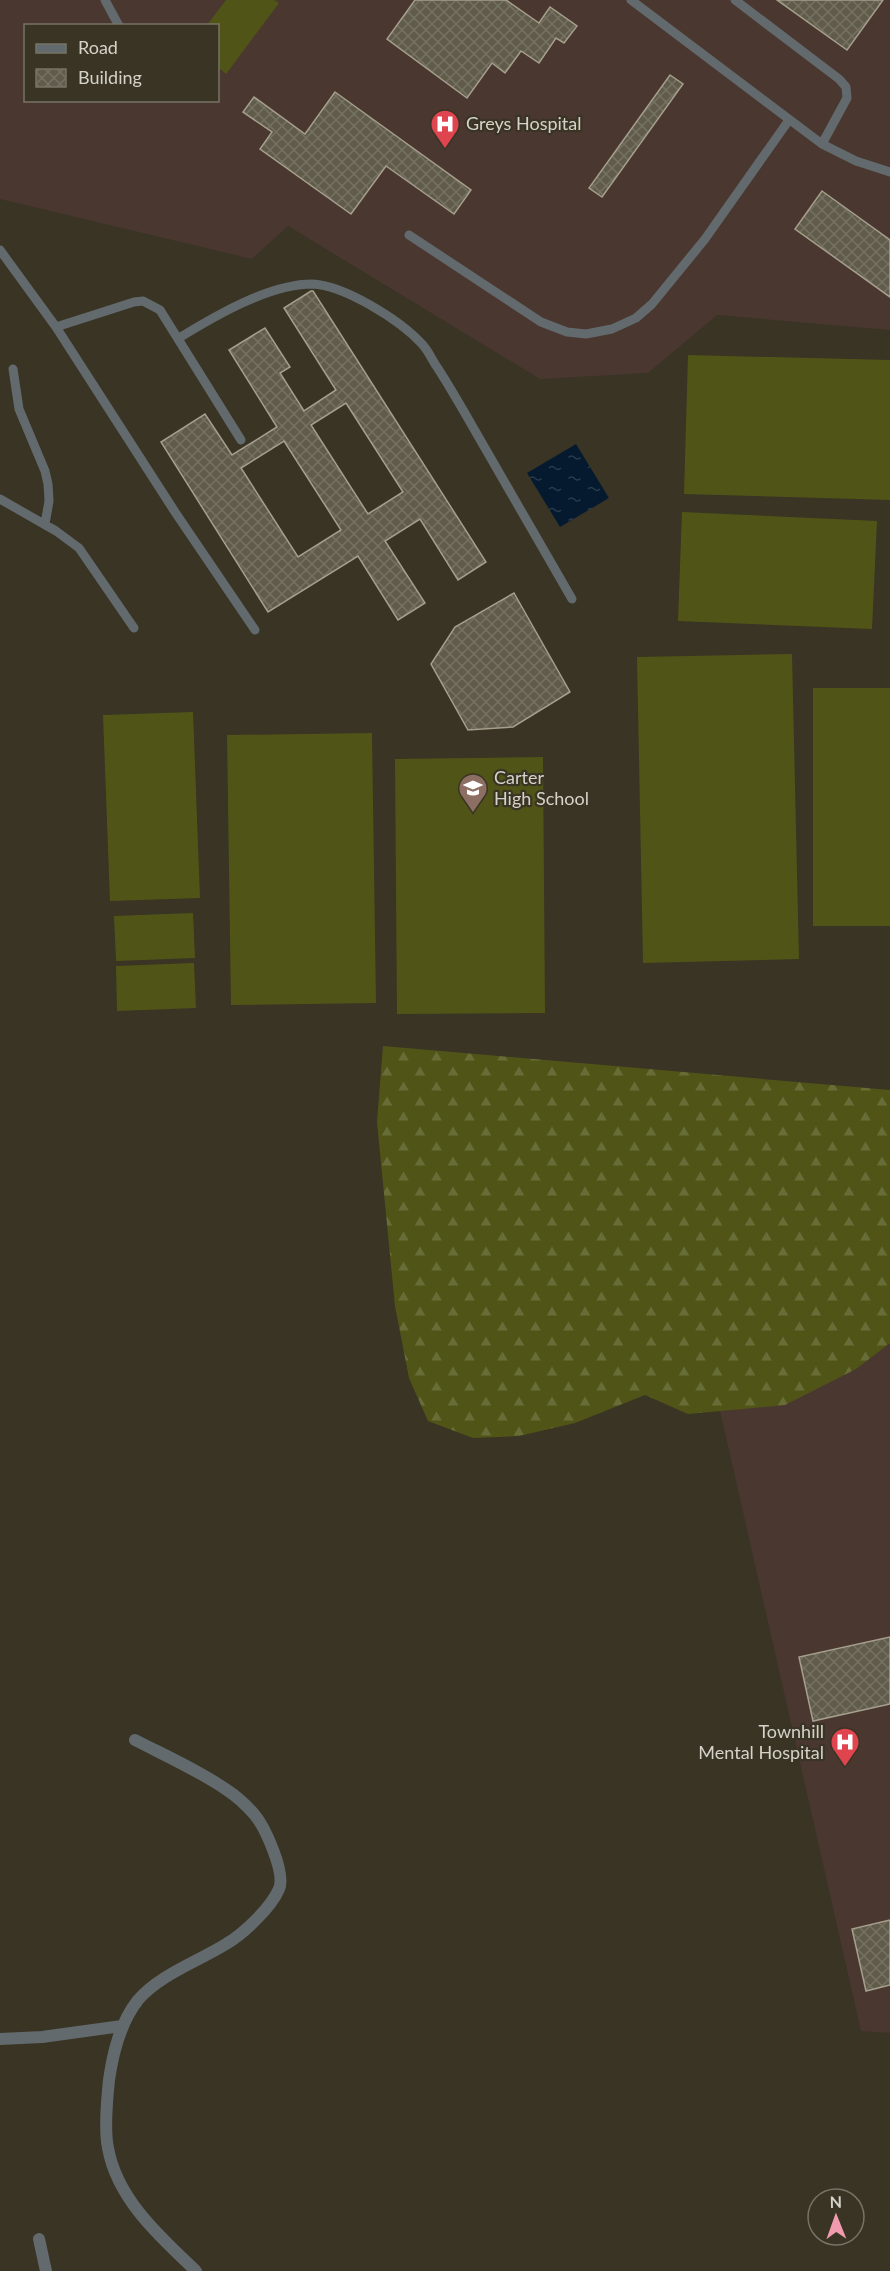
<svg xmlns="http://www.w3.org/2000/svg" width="890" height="2271" font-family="Lato,sans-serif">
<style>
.medical{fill:#4a3730;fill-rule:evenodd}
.forest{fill:url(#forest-firs)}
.pitch{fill:#505517}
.water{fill:url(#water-ripples)}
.building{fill:url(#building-cross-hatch);stroke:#a59f8c;stroke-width:1.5;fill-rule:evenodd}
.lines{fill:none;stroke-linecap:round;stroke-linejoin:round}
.lane{stroke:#626a6e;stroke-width:9}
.street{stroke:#626a6e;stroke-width:12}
.labels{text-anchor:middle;stroke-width:4.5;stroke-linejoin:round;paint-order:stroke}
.poi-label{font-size:18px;fill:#d5d2c8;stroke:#393424;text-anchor:start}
</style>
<defs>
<pattern id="forest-firs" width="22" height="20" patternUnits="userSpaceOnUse" patternTransform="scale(1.5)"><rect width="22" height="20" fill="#505517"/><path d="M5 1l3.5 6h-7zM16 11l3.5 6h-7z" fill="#686d37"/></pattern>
<pattern id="water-ripples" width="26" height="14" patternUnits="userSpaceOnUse" patternTransform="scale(1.5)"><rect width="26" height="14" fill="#051a2f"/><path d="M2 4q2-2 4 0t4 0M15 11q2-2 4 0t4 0" fill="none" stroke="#293a4c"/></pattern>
<pattern id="building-cross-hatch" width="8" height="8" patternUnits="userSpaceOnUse" patternTransform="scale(1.5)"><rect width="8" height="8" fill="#605b4a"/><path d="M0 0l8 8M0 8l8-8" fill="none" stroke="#767263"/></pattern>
</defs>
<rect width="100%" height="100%" fill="#393424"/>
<path class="medical" d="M0,0H890V330L717,315L648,373L540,379L288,226L252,259L0,199ZM26,26H218V100H26Z
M890,1090V2033L861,2031L676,1217Z"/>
<path class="forest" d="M383,1046L890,1090V1343L856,1369L785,1405L688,1414L645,1395L575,1423L519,1436L473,1438L428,1421L409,1378L395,1306L377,1122Z"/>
<path class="pitch" d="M226,0H274L279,3L226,74L218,67V26L207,25Z
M688,355L890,360V500L684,494Z
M682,512L877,521L872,629L678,621Z
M792,654L799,959L643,963L637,657Z
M813,688H890V926H813Z
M193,712L200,898L110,901L103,715Z
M372,733L376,1003L231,1005L227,735Z
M543,757L545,1013L397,1014L395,759Z
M193,913L195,958L116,961L114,916Z
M194,963L196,1008L117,1011L116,966Z"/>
<path class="water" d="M576,444L609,498L560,527L527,473Z"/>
<path class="building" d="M415,0H506L539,23L550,7L577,26L564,43L556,38L539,63L521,51L505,73L492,63L467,98L387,39Z
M777,0H883L847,50Z
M670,75L683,84L602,197L589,188Z
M335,92L471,190L454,214L386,166L351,214L260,149L272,132L243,112L254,97L305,134Z
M822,191L890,240V297L795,229Z
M311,291H313L486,562L458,580L420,519L385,541L425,603L398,620L358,556L268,612L161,442L205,414L232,455L277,427L229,350L265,328L290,367L280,373L304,411L336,390L284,308ZM346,403L403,492L368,514L311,425ZM284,441L341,530L298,557L241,468Z
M514,593L570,692L513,727L468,730L431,664L455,627Z
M890,1637V1704L813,1721L799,1657Z
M890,1920V1985L866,1991L852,1929Z"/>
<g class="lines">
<path class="lane" d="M105,0L119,26
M631,0L822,144L856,161L890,172
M735,0L839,79L846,87L847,98L822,144
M409,235L541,322L567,332L586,334L612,329L636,318L652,304L705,239L789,120
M0,250L56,327L175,512L255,630
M56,327L134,302L143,301L160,310L241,440
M179,338C215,316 269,284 312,284C344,285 400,320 422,344C428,350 432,360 437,367C450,387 462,408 474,429C507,486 539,542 572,599
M13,369L19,409L45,471L48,484L49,501L45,524
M0,499L56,531L79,548L134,628"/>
<path class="street" d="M135,1740C166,1756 198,1770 227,1790C236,1796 247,1806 254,1814C265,1827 286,1873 279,1889C271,1908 243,1934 226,1944C199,1961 159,1975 138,2000C120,2023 113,2052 109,2080C107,2099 104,2129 108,2148C117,2199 160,2237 196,2271
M0,2039L42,2037L122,2026
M39,2239L46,2271"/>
</g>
<defs>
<g id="hospital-pin" transform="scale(1.5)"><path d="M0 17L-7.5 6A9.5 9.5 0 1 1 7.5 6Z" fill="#e0444e" stroke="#393424"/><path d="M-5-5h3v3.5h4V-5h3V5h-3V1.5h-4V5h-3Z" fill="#fff"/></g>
<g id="school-pin" transform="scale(1.5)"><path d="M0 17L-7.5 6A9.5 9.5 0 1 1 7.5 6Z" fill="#8d6e63" stroke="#393424"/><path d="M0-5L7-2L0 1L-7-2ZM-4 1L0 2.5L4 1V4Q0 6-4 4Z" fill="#fff"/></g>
</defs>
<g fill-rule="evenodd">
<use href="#hospital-pin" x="445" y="124"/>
<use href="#school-pin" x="473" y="788"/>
<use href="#hospital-pin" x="845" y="1742"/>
</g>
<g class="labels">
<g class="poi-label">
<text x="466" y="130">Greys Hospital</text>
<text x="494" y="784">Carter<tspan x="494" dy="21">High School</tspan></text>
<text x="824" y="1738" text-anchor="end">Townhill<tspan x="824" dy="21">Mental Hospital</tspan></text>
</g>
</g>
<rect x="24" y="24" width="195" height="78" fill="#393424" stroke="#777366" stroke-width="1.5"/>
<rect x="36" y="44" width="30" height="9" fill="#626a6e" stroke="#777366" stroke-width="1.5"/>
<text x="78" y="54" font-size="18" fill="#d5d2c8">Road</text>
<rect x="36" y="69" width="30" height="18" fill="url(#building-cross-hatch)" stroke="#777366" stroke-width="1.5"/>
<text x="78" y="84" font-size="18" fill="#d5d2c8">Building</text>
<g transform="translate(836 2217) rotate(359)"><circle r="28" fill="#393424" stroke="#777366" stroke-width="1.5"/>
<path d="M0-4.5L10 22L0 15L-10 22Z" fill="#f29aae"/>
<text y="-9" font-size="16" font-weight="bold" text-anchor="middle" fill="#d5d2c8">N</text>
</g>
</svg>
